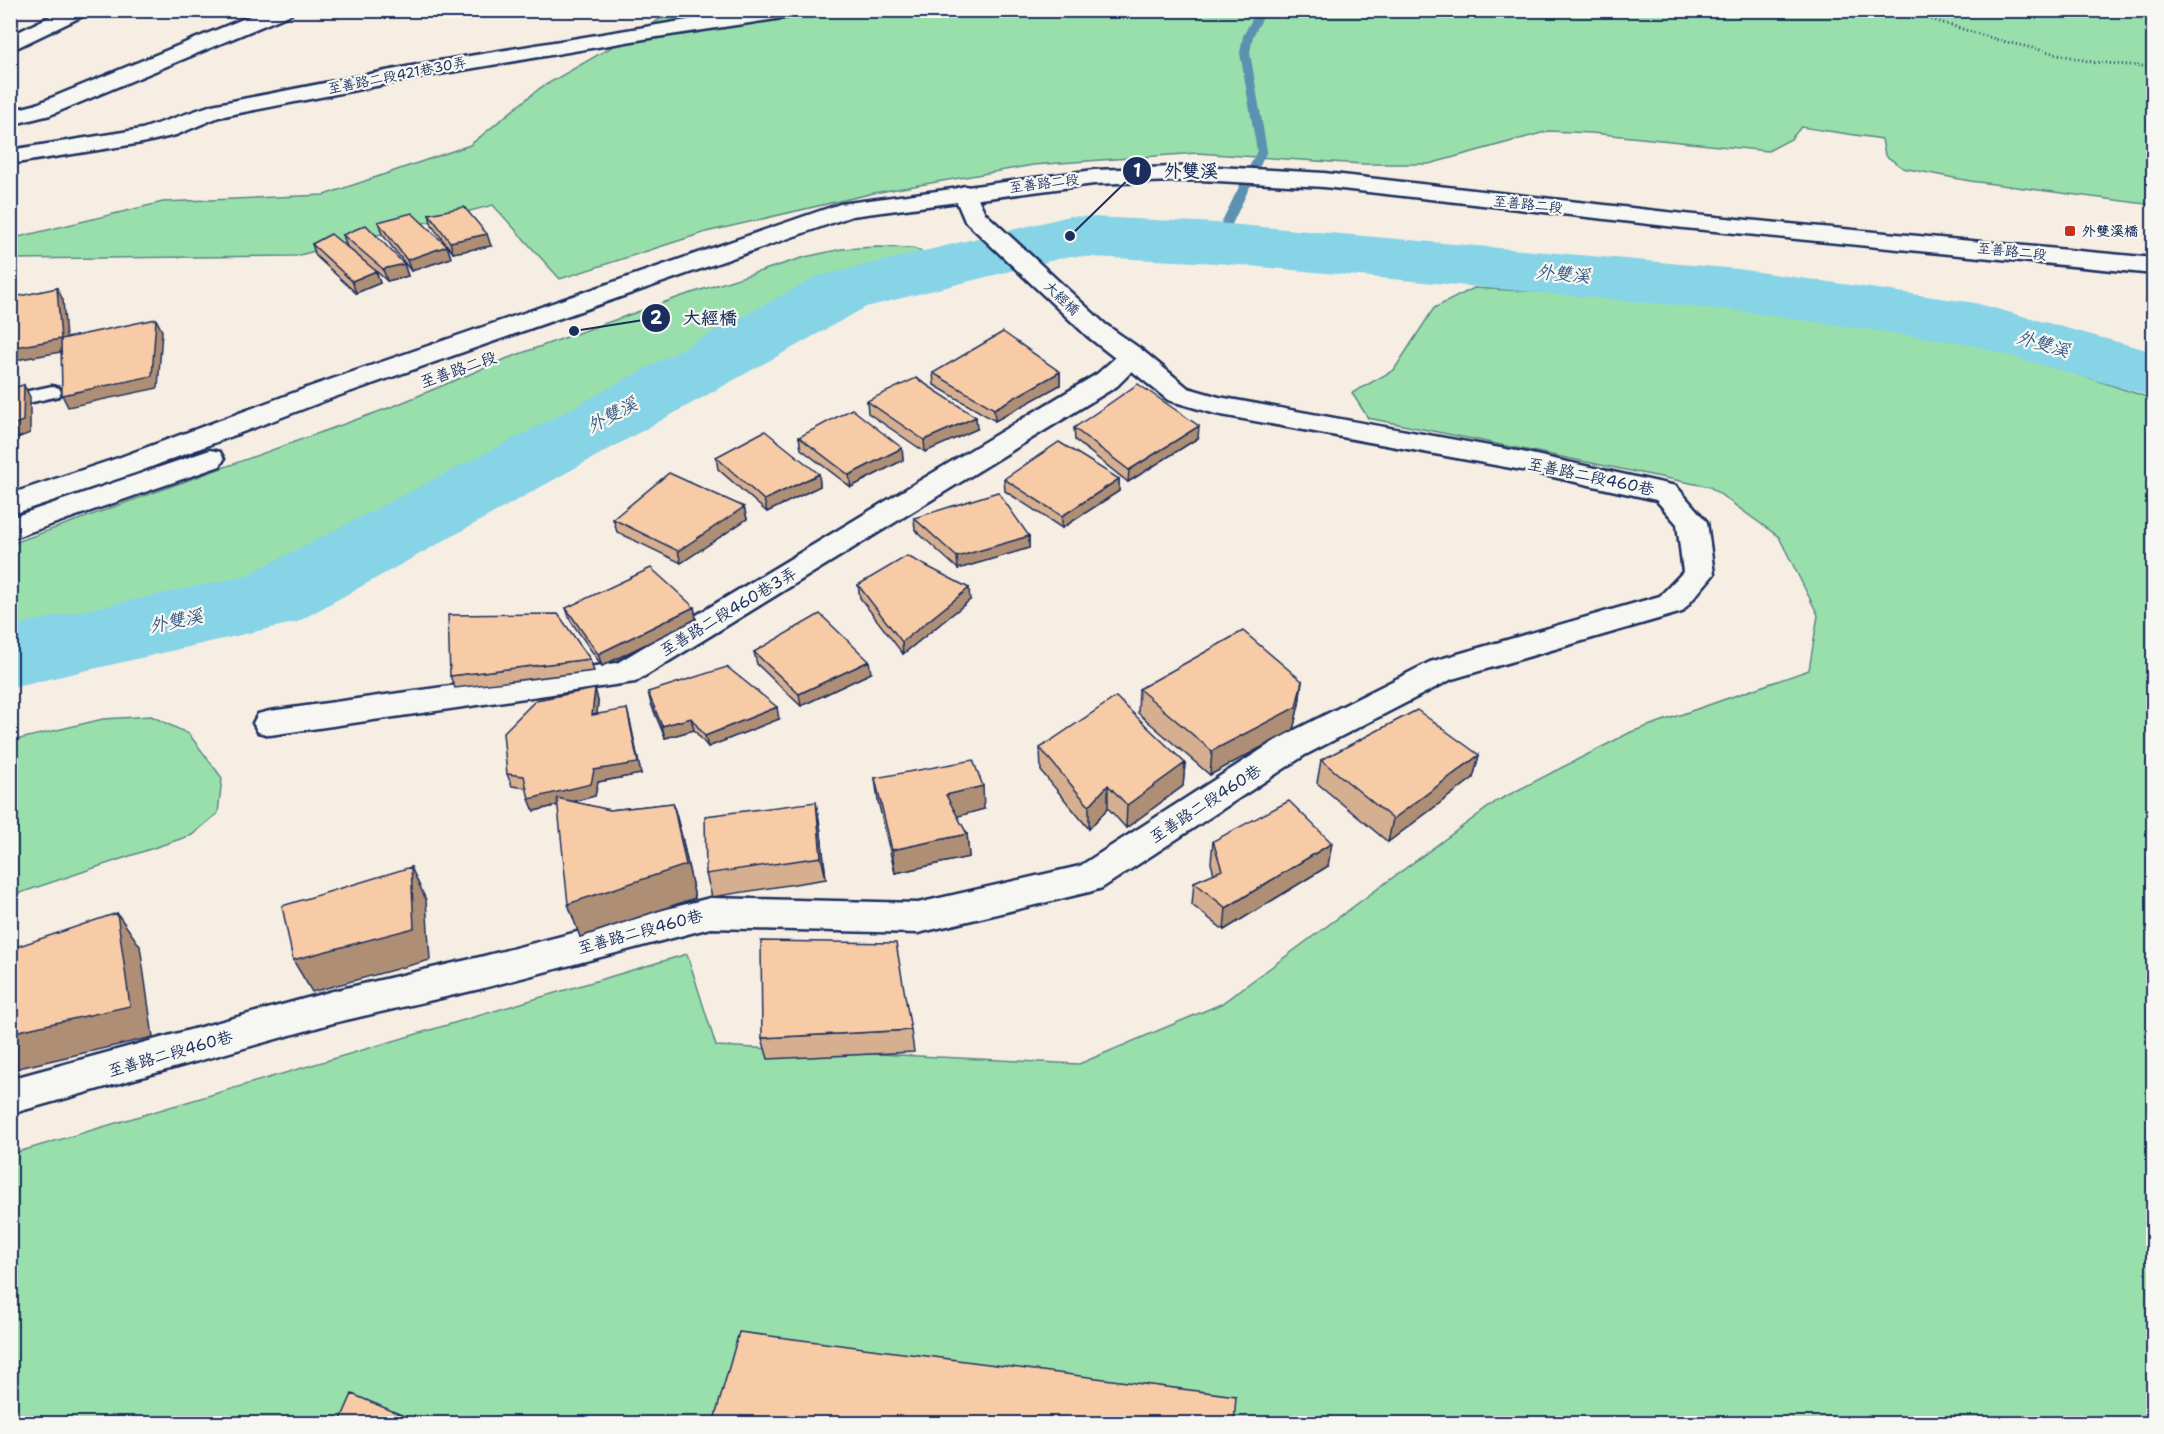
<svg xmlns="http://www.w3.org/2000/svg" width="2164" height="1434" font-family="'Shantell Sans','LXGW WenKai TC',sans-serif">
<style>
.green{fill:#99dfac;stroke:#5a8785;stroke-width:1.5}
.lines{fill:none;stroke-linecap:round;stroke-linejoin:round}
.stream{fill:#5c92b0;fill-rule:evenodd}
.river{fill:#87d4e6;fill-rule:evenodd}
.lane-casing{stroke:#1b2f5e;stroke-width:5}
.street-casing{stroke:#1b2f5e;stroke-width:5}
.secondary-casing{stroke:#1b2f5e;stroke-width:5}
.path{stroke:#1b2f5e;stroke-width:3;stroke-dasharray:1 3;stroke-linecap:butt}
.lane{fill:#f6f6f2;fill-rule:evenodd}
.street{fill:#f6f6f2;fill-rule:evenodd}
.secondary{fill:#f6f6f2;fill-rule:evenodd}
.wall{fill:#d5af90;stroke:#1b2f5e;stroke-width:1.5}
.shaded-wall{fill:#ae8e75;stroke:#1b2f5e;stroke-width:1.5}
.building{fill:#f8cba7;stroke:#1b2f5e;stroke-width:1.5}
.poi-dot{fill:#c8321e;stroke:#f6f6f2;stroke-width:2}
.labels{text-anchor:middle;stroke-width:4.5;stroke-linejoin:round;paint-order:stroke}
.far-street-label{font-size:14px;fill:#1b2f5e;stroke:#f6f6f2}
.far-poi-label{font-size:14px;font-weight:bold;fill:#1b2f5e;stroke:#f6f6f2;text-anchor:start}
.street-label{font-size:16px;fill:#1b2f5e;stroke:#f6f6f2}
.water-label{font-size:18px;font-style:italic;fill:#365880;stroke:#f6f6f2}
.leader{fill:none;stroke:#1b2f5e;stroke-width:2}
.callout-dot{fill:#1b2f5e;stroke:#f6f6f2;stroke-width:2}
.mark-label{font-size:18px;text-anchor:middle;font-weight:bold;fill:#fff}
.callout-label{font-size:18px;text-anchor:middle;font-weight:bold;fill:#1b2f5e;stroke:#f6f6f2;stroke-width:4.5;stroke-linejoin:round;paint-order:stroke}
</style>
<rect width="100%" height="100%" fill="#f6ede3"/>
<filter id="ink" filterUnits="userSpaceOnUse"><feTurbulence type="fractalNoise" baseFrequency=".0167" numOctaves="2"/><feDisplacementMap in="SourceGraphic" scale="12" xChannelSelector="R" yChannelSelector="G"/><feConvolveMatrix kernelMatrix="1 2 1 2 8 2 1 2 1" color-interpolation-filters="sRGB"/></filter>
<g filter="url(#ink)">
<path class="green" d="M674,11H2153V205L1970,181L1903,168L1885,155L1882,139L1801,127L1791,139L1768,151L1592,133L1549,131L1429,164H1362L1197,153L1033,165L874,193L706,232L560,279L493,205L296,256L11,259L10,239L163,202L324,195L470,145L540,88Z
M876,247L913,248L923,252L925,258L913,264L841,278L643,379L368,525L235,589L11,637V544L394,406L508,358L682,296L805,257L842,249Z
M1474,288L1626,297L1959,335L2153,399V1423L11,1424V1154L687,954L716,1046L1079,1064L1221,1004L1497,801L1631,732L1809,670L1818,615L1779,537L1710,487L1368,418L1352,393L1394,370L1434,308Z
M151,716L189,734L222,778L218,813L192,835L11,896V741L103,719Z"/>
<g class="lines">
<path class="stream" d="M1257,10H1267L1253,36L1250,53L1267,151L1223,243L1217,246L1211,243L1257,151L1240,53L1243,36Z"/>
<path class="river" d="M1070,216L1217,223L1738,269L1975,303L2154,352V397L1968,344L1738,311L1217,263L1070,256L866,307L297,622L10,688V626L245,576L540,425L816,277Z"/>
<g class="lane-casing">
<path id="lane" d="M52,386L59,388L61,392L59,396L10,407V395Z"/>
</g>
<g class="street-casing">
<path id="street" d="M63,10H90L87,14L10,51V36Z
M265,10H294L291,14L50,115L10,125V111L34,105Z
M748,10L799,11L796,15L789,17L644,39L427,76L219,117L176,135L142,143L10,164V150L142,129L212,105L427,63Z
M965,186L973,188L985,213L1105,324L1142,350L1188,388L1219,397L1522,452L1676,486L1707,522L1714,574L1682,612L1452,679L1305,755L1102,888L1089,892L918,933L710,928L480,989L333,1023L10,1114V1079L333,991L480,957L710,898L918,903L1080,866L1281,737L1430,662L1660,596L1683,572L1677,524L1656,500L1522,470L1216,414L1168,400L1132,371L1117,386L635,682L270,735L258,732L253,723L258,714L270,711L617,663L1097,374L1115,358L1087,336L965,221L953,193L957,188Z"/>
</g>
<g class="secondary-casing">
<path id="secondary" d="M1200,166L1324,173L1684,214L2154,258V274L1684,228L1324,187L1200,180L1094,184L852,216L332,398L138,472L10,515V494L118,458L312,386L840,204L1094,170Z
M210,450L220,452L224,459L220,466L10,539V518Z"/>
</g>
<path class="path" d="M1901,10L1998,40L2092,62L2154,67"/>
<use href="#lane" class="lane"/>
<use href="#street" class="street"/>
<use href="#secondary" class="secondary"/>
</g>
<path class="wall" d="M429,214L491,246L453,253L432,226Z
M378,222L447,246L451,258L411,271L382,234Z
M343,235L404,264L408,276L387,281L376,271L380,283L356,293L316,256L312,244L372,268L347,247Z
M1060,372V385L995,421L934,385L933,373Z
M867,401L977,429L925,452L868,413Z
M1074,428L1198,438L1128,482L1075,440Z
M799,437L902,448L903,460L851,487L801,449Z
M716,457L819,474L820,486L767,512L718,469Z
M1004,479H1119V491L1062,528L1005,491Z
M744,507L747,519L681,563L617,532L613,519Z
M914,518L1029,536V548L958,569L915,530Z
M858,585L970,600L903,654L860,598Z
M694,607L696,619L602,666L570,620L566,608Z
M754,652L871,673L801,706L757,664Z
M590,659L594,671L455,688L450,676Z
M1302,681L1299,704L1293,730L1210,775L1138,713L1139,689Z
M595,689L598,701L597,714L630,721L641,774L598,782L595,796L573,802L610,810L673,803L682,837L695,898L580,937L558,805L534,811L527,788L512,786L507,774Z
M648,692L779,719L708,747L694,730L665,738L651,704Z
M1040,748L1185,763L1183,786L1126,828L1108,808L1089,829L1041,771Z
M1479,755L1473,778L1388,842L1317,783L1321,760Z
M875,778L984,809L957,816L967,834L969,857L895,873L878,801Z
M820,825L826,879L712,897L706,874Z
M1213,841L1328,866L1224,930L1192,905L1194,882L1214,874L1211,863Z
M911,1030L914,1052L768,1059L762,1038Z"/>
<path class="shaded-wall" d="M487,234L491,246L453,253L450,242Z
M447,246L451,258L411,271L407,260Z
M404,264L408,276L387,281L383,269Z
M376,271L380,283L356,293L352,281Z
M57,288L63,300L67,351L10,361V348Z
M156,319L162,331L158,388L68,407L62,395Z
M1060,372V385L995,421L994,409Z
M24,385L30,397V433L10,441V426Z
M976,417L977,429L925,452L924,440Z
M1199,426L1198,438L1128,482L1129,470Z
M902,448L903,460L851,487L849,475Z
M819,474L820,486L767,512L764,500Z
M1119,479V491L1062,528V516Z
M744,507L747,519L681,563L678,551Z
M1029,536V548L958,569L957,557Z
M969,588L970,600L903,654L902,642Z
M694,607L696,619L602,666L598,654Z
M869,661L871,673L801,706L799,694Z
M1302,681L1299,704L1293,730L1210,775L1212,751Z
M595,689L598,701L596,727L592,715Z
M777,707L779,719L708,747L705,736Z
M627,709L630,721L641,774L598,782L595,796L534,811L529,799L594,770Z
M691,718L694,730L665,738L662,726Z
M1479,755L1473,778L1388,842L1393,819Z
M1185,763L1183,786L1126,828L1127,805Z
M1108,785V808L1089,829V806Z
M983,786L984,809L948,819L946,795Z
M816,802L820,825L826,879L821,857Z
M673,803L682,837L695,898L580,937L568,904Z
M967,834L969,857L895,873L892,850Z
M1332,843L1328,866L1224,930L1226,908Z
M411,867L426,900L430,960L312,992L293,960Z
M117,913L140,946L153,1037L10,1070V1033Z"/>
<path class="building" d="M464,207L487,234L450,242L429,214Z
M412,213L447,246L407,260L378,222Z
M366,225L404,264L383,269L343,235Z
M331,234L376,271L352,281L312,244Z
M57,288L61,339L156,319L152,376L62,395L61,339L10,348V298Z
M1003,332L1060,372L994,409L933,373Z
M916,378L976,417L924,440L867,401Z
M1138,384L1199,426L1129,470L1074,428Z
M24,385L23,421L10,426V388Z
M852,409L902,448L849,475L799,437Z
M765,431L819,474L764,500L716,457Z
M1059,442L1119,479L1062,516L1004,479Z
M669,473L744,507L678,551L613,519Z
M998,492L1029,536L957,557L914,518Z
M907,556L969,588L902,642L858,585Z
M651,568L694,607L598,654L566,608Z
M558,614L590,659L450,676L448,615Z
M820,614L869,661L799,694L754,652Z
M1243,631L1302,681L1296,707L1212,751L1139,689Z
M727,667L777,707L705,736L691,718L662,726L648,692Z
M595,689L592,715L627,709L638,763L594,770L591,784L529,799L524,776L507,774L503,733L536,700Z
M1116,697L1185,763L1127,805L1108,785L1089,806L1040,748Z
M1417,710L1479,755L1393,819L1321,760Z
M973,760L983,786L946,795L967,834L892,850L875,778Z
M557,798L610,810L673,803L686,865L568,904Z
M1289,801L1332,843L1226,908L1194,882L1222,870L1213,841Z
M816,802L821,857L706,874L705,816Z
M411,867L414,928L293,960L282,906Z
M117,913L130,1006L10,1033V949Z
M761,941L896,943L911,1030L762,1038Z
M739,1332L1236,1396L1234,1424H713Z
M352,1394L423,1424H339Z"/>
</g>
<rect class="poi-dot" x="2064" y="225" width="12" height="12" rx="3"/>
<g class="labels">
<g class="far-street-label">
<text transform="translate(397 75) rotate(-11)" y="5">至善路二段421巷30弄</text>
<text transform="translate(1044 183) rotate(-7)" y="5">至善路二段</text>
<text transform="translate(1528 204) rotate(6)" y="5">至善路二段</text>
<text transform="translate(2012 251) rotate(6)" y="5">至善路二段</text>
<text transform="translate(1062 298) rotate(43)" y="5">大經橋</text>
</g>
<g class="far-poi-label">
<text x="2082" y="236">外雙溪橋</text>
</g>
<g class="street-label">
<text transform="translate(458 369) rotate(-19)" y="6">至善路二段</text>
<text transform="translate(1591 476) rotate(12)" y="6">至善路二段460巷</text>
<text transform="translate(728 611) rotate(-31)" y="6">至善路二段460巷3弄</text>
<text transform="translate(1205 803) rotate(-33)" y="6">至善路二段460巷</text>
<text transform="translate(640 931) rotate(-15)" y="6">至善路二段460巷</text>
<text transform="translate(170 1053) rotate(-16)" y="6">至善路二段460巷</text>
</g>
<g class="water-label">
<text transform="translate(1563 274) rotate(5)" y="6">外雙溪</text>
<text transform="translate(2043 344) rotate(16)" y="6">外雙溪</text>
<text transform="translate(612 415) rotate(-28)" y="6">外雙溪</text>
<text transform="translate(176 621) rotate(-12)" y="6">外雙溪</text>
</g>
</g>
<path class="leader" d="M1070 236L1137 171M574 331L656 318"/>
<g class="callout-dot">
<circle cx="1070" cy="236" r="6"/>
<circle cx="574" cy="331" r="6"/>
<circle cx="1137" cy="171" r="15"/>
<circle cx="656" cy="318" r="15"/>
</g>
<g class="mark-label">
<text x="1137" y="177">1</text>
<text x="656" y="324">2</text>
</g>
<g class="callout-label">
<text x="1191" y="177">外雙溪</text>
<text x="710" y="324">大經橋</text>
</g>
<rect width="2164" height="1434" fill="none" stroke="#f6f6f2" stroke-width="36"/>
<rect x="18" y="18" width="2128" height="1398" fill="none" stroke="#1b2f5e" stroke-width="2" filter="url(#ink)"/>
</svg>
